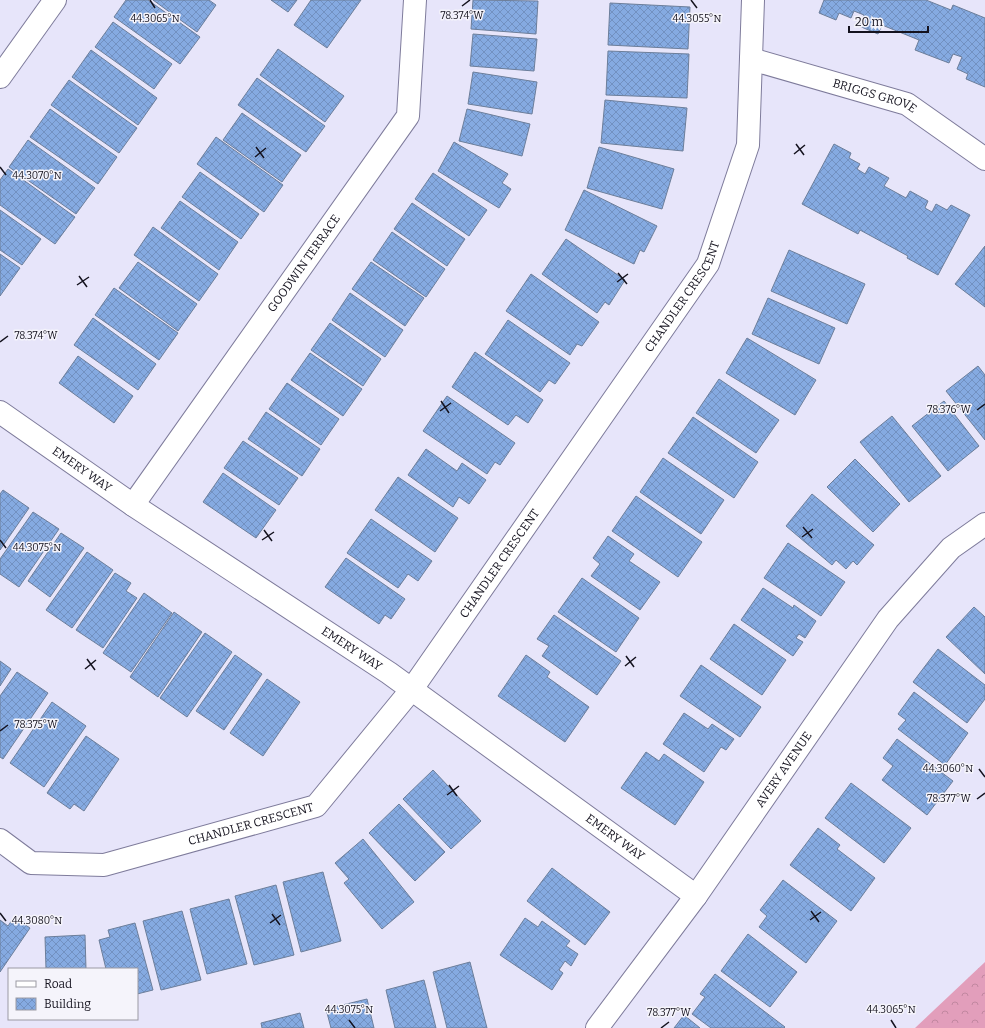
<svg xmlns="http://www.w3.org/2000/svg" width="985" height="1028" font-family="Bitter,serif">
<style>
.forest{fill:url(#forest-crowns)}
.building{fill:url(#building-cross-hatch);stroke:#6c7e9a}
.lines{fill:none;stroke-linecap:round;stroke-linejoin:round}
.minor-casing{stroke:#7e7b9b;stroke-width:24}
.minor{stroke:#fff;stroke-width:22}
.ticks{fill:none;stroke:#14121e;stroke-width:1.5}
.labels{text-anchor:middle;stroke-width:3;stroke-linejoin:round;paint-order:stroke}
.street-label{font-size:12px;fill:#14121e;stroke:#f5f4fb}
.ticks-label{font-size:10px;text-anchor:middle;fill:#14121e;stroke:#f5f4fb;stroke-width:3;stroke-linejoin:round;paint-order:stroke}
</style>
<defs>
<pattern id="forest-crowns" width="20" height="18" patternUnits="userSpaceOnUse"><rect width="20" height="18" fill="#e29ebb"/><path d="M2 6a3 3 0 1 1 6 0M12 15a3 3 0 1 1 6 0" fill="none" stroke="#c187a0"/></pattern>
<pattern id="building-cross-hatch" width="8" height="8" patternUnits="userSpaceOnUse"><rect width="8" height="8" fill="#85aae1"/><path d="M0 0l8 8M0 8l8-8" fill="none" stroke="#7291c1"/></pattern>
</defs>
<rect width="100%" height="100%" fill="#e7e5fa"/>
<path class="forest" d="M985,962V1028H915Z"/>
<path class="building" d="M126,0H148L200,37L180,64L114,17Z
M153,0H209L216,5L197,32Z
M271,0H297L288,12Z
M311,0H361L327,48L294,25Z
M473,0L538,1L536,34L471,29Z
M824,0H926L951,10L953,5L985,18V87L966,79L968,74L957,69L962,57L953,54L949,63L915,50L919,40L882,25L878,34L859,26L864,15L854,11L851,18L839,13L836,20L819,13Z
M610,3L690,7L688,49L608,45Z
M113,22L172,64L154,89L95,47Z
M473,34L537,39L534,71L470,66Z
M278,49L344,96L325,122L260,75Z
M91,50L157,98L138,125L72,77Z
M608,51L689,54L687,98L606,95Z
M473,72L537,82L532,114L468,104Z
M257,78L325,126L306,152L238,105Z
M69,80L137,128L119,153L51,105Z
M605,100L687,108L683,151L601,143Z
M50,109L117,157L98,184L30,137Z
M467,109L530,124L522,156L459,141Z
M242,113L301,155L282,182L223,140Z
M216,137L283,185L264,212L197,164Z
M28,140L95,188L76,214L9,167Z
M454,142L508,174L502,183L511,189L499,208L438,171Z
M834,144L851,153L849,158L860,164L857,169L865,174L869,167L889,178L884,186L906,198L910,191L928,201L925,208L932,212L936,204L947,210L951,205L970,215L938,275L907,258L908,256L860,230L858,234L802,204Z
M599,147L674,169L662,209L587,188Z
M8,169L75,217L55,244L0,205V180Z
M200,172L259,214L241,239L182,197Z
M433,173L487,210L469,236L415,199Z
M584,190L657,226L644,252L640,250L634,264L565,230Z
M180,201L238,242L219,270L161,228Z
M412,203L465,239L447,266L394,229Z
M0,210L41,239L22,265L0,250Z
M153,227L218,274L199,301L134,255Z
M392,232L445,269L426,297L373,260Z
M566,239L625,280L609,305L605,302L597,313L542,274Z
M985,246V307L955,284Z
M789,250L865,284L847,324L771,291Z
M0,254L20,268L0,296Z
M138,262L197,304L178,331L119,288Z
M371,262L424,298L405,326L352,289Z
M531,274L599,322L582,346L577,344L570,355L506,311Z
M114,288L178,333L159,360L95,315Z
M350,293L403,330L385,357L332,320Z
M768,298L835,328L819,364L752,334Z
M93,318L156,364L138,390L74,345Z
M508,320L570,363L555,384L549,380L540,392L485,354Z
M330,323L381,359L363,386L311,350Z
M747,338L816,380L795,415L726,373Z
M475,352L543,400L528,423L516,415L508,425L452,387Z
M310,353L362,389L343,416L291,380Z
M78,356L133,396L114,423L59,383Z
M978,366L985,375V440L946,391Z
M719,379L779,420L756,453L696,413Z
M287,383L339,419L321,445L269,409Z
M447,396L515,443L500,465L495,462L487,474L423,431Z
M944,401L979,446L948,471L912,426Z
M266,412L320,449L302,476L248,439Z
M892,416L941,476L909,502L860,442Z
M693,417L758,462L734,498L668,453Z
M243,441L298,478L279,505L224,468Z
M426,449L457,471L462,463L486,480L469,504L459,497L453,507L408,475Z
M663,458L724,500L701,534L640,492Z
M855,459L900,504L873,532L827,487Z
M223,473L276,510L256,538L203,502Z
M398,477L458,518L435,552L375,510Z
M3,490L29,508L0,550V494Z
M812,494L874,545L857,565L853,561L846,569L836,560L832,565L786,526Z
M636,496L702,542L678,577L612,531Z
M33,512L59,529L19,587L0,574V559Z
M371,519L432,561L418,581L408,574L398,588L347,553Z
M61,533L84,548L50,597L28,581Z
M608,536L634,554L629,561L660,582L640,610L591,576L600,564L593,558Z
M788,543L845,582L821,616L764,578Z
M87,552L113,570L72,628L46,610Z
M346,558L405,599L391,619L385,615L379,624L325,587Z
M115,573L131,583L126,591L137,598L103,648L76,630Z
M582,578L639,618L616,652L558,612Z
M763,588L793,608L794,605L816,621L805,638L799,634L796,638L803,642L793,656L741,620Z
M144,593L172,613L131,672L103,653Z
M974,607L985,617V674L946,637Z
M174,612L202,632L158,697L130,677Z
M554,615L621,661L597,695L542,656L549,646L537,639Z
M734,624L786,660L762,695L710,659Z
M205,633L232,652L187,717L160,698Z
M938,649L985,685V699L967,723L913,682Z
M235,655L262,674L224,730L196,711Z
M526,655L550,672L547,677L589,707L565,742L498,696Z
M0,661L11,669L0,686Z
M701,665L761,707L740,737L680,696Z
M17,672L48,693L3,759L0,757V696Z
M267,679L300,702L263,756L230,733Z
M914,692L968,733L945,765L898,729L906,720L898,714Z
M52,702L86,726L44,787L10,763Z
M684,713L708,729L712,724L734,739L726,750L721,747L704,772L663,744Z
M86,736L119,759L84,811L74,804L70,809L47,793Z
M897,739L953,781L927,815L882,780L893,766L883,758Z
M646,752L659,761L664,754L704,782L675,825L621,788Z
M433,770L481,821L451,849L403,799Z
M851,783L911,828L884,863L825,818Z
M399,804L445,852L415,881L369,833Z
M818,828L840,845L837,849L875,878L851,911L790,865Z
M363,839L414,902L382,929L344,883L349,879L335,863Z
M552,868L610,912L585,945L527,901Z
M323,872L341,941L301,952L283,882Z
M783,880L837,921L806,963L759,927L767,916L760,910Z
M276,885L294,955L254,965L235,896Z
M229,899L247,964L207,974L190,909Z
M182,911L201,980L161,990L143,921Z
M14,917L30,928L0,972V920L8,926Z
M525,918L538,927L542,921L570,941L566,946L578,954L571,966L565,961L559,970L563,973L552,990L500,955Z
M135,923L153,990L137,994V969H106L99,940L110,937L108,930Z
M748,934L797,972L770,1007L721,971Z
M85,935L86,969H46L45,937Z
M470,962L487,1028H447L433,972Z
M715,974L785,1027L784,1028H711L692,1014L705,997L700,994Z
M424,980L436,1028H395L386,990Z
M367,999L374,1028H331L326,1009Z
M300,1013L304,1028H262L261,1023Z
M684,1015L700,1028H674Z"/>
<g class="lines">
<g class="minor-casing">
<g id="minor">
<path id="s1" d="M751,59L907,104L985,159"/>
<path d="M0,77L55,0"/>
<path id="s2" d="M0,412L133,505L389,673L696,896"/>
<path id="s3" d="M133,505L408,116L415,0"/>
<path id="s4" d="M0,840L31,863L104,865L316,806L412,689L708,264L748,145L753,0"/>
<path id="s5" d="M597,1028L696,896L888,619L951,548L985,524"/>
</g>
</g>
<use href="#minor" class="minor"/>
</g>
<path class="ticks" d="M150,0L155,8M691,0L697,8M462,6L470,0M796,144L804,155M256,147L264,158M794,154L805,145M255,157L266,148M0,167L6,175M618,273L627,284M79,276L87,287M617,282L628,274M77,285L89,277M0,342L8,336M441,401L449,413M977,410L985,404M440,411L451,403M803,527L812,538M264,530L272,541M802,537L813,529M0,540L6,548M262,540L274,532M626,656L634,667M87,659L95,670M625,666L636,657M85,669L96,660M0,731L8,725M979,769L985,777M449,785L457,796M447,795L459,786M977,799L985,793M811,911L819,922M0,913L6,921M272,914L280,925M810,920L821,912M270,923L281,915M349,1020L355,1028M891,1020L896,1028M661,1028L669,1022"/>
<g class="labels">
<g class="street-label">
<text dy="4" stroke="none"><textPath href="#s1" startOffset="129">BRIGGS GROVE</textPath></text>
<text dy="4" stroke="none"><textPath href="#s3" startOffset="296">GOODWIN TERRACE</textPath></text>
<text dy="4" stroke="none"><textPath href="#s4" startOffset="960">CHANDLER CRESCENT</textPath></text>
<text dy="4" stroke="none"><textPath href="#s2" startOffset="100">EMERY WAY</textPath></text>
<text dy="4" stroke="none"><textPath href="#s4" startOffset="636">CHANDLER CRESCENT</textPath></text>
<text dy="4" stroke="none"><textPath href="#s2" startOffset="424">EMERY WAY</textPath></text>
<text dy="4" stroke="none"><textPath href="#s5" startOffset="319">AVERY AVENUE</textPath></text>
<text dy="4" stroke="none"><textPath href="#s4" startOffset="264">CHANDLER CRESCENT</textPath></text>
<text dy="4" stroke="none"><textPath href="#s2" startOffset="748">EMERY WAY</textPath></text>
</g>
</g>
<g class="ticks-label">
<text x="462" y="19">78.374°W</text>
<text x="155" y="22">44.3065°N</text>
<text x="697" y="22">44.3055°N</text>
<text x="37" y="179">44.3070°N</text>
<text x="36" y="339">78.374°W</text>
<text x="949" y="413">78.376°W</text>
<text x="37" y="551">44.3075°N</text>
<text x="36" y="728">78.375°W</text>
<text x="948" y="772">44.3060°N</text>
<text x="949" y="802">78.377°W</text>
<text x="37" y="924">44.3080°N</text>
<text x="349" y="1013">44.3075°N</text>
<text x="891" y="1013">44.3065°N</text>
<text x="669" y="1016">78.377°W</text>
</g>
<rect x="8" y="968" width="130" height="52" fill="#f5f4fb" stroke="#9b9aa3"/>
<rect x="16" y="981" width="20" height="6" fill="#ffffff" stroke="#9b9aa3"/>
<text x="44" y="988" font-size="12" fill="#14121e">Road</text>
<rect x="16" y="998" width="20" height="12" fill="url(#building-cross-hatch)" stroke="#9b9aa3"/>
<text x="44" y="1008" font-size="12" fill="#14121e">Building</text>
<path d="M849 26v6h79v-6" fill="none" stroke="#14121e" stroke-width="2"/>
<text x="855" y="26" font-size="12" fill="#14121e" stroke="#f5f4fb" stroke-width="3" paint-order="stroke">20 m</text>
</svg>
